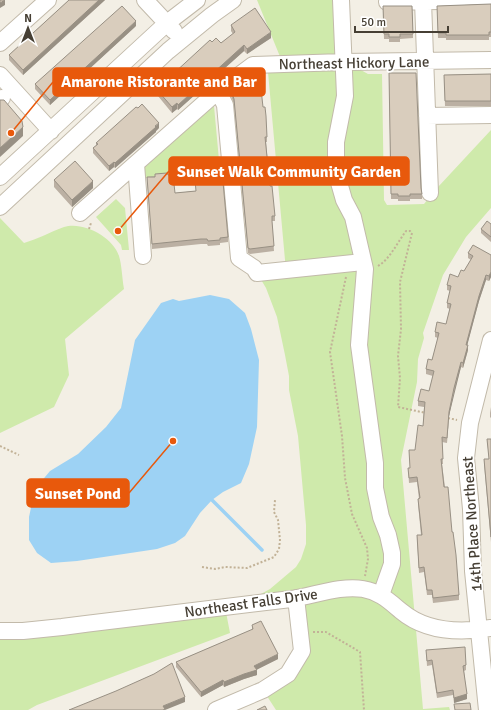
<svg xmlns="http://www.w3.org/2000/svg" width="491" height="710" font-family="Signika,sans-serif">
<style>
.green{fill:#cfeaab}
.water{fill:#9dd2f4}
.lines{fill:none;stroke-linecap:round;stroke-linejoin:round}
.stream{stroke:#9dd2f4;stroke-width:3.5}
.minor-casing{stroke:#c2baaa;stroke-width:18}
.path{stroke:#c2b297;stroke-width:2;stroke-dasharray:2 2;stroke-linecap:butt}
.minor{stroke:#fff;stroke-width:16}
.wall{fill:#bbb0a3}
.shaded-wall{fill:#989084}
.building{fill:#d9cdbd;stroke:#989084}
.labels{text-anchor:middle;stroke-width:3.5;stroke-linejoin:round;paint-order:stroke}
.street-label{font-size:15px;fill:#463f34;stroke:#fff}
.leader{fill:none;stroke:#e8590c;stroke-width:1.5}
.callout-dot{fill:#e8590c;stroke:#fff;stroke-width:1.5}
.callout{fill:#e8590c;stroke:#e8590c;stroke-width:1.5}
.callout-label{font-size:16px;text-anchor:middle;font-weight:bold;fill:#fff}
</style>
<rect width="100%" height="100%" fill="#f3efe5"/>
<path class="green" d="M257,0H341L344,69H359L368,74H382L384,200L387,205L424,204L438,187L491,130V208L466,237L443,275L423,333L424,338L418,359L417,382L401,460L423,709L449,707L450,710H276L263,690L301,651L296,598L241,605L270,589L296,567L301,559L306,544V525L298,436L289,390V376L285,355L277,317L266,288L257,273L286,271L268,72L283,64Z
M214,106L220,171L143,178L142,168Z
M116,199L125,208L129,250H122L121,245L96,217Z
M0,218L24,243C38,239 50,232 64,227C83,221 113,237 119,256C122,266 122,278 124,289L65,339L69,375L54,407L0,433Z
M225,607L230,633L37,705L28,710H0V631Z"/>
<path class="water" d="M210,295L229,299L245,313L251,329L259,360L257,427L249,464L241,483L223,492L212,500L200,513L185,536L175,543L157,549L77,561L51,563L37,553L29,540V517L35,489L50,471L78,454L106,427L121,408L135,340L161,303L173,299L179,301Z"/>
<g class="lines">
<path class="stream" d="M212,500L262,550"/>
<g class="minor-casing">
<path id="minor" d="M145,0L174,31
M341,0L345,96L336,142V161L338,179L344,200L353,217L365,269L359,345L375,463V488L381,517L388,535L392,553V564L381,595
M423,1L430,193
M387,2L491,0
M0,43L48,0
M0,75L51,131
M218,91L225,105L239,258L254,268L257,273L363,262
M0,100L2,98
M427,116L491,115
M136,164L143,256
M0,177L167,23L197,0
M0,207L168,51L212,15L233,0
M80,213L218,91L253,65L343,62L491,60
M0,631H23L62,627C138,617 214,608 291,599C313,596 341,585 363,589C380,592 389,601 401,611C426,632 461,633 491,628
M216,710L263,690L288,674L302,651L296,598
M487,710L473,571L471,509L466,458L470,423L491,340"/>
</g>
<path class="path" d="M89,229L91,223
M378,266C390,259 397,243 406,231H410L412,233L400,282L401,329L398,356L400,378L398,407L426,413
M346,277L330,352L342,436L345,478L352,514L367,548L368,559L365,576
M448,418L457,420
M0,446L19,455
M202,567L215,569L225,567L247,568L274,557L279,549L280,540L278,520L274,512L275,500
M313,632H326L360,652L364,710"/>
<use href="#minor" class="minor"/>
</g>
<path class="wall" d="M69,0H105L23,75L9,60V55Z
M491,4V37H489V40H446V38H438L437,6Z
M383,6H412L413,38L400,39V42H389V39H384Z
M231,25L271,38L247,54L244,51L178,110L177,109L172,113L158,96V91L160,89V86L212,42L221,43L233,34L231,31Z
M136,26L50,105L35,89V84Z
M389,73L422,194V199H410V201H398V199H391Z
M491,74V106H445L444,75Z
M231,91L263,107L267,137V142H266L270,186L275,216V221H272L274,251L250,254L248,253L234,104L231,96Z
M159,128L156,131V132L115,168L114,167L109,171L93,153V148L96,146V143Z
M196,174L228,237V242L220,243V245L208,246L207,244H201L152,249L147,177L168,175L175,193L196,191L195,180H196Z
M54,180L93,188L72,207L54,187Z
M491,224V242L481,233V229Z
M468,253L491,255V277L489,281L486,280L479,301L467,345L468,350L463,368L461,367L454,393L449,416L447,443L442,442L443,464H442L459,595V600L433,603L432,595H427L424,572L419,573L417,540V535H421L418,504V499H419L417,482L409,483L408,468H410L423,426L424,407L418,406V401L429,391L433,376L426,374V369L432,360L438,338L435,337V332L446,324L450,309L447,308V303L450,291L447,290V285L458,277L464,271L471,260L468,258Z
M491,407V418L490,417V413Z
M487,439H491V542L484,464V459H489Z
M252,625L278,659L256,670L257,675L244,679L224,687L223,685L201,697L176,667V662L252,630Z
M426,650L466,665V670L464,671L467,699L454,703L453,695L437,698L432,665L427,666Z"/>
<path class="shaded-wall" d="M5,0V5L0,8V3Z
M99,0H105L23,75V70Z
M136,21V26L50,105V100Z
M271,32V38L247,54V49Z
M244,45V51L178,110V105Z
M177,103V109L172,113V107Z
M159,123V128L156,131V132L115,168V163Z
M23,127V136L0,157V148Z
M114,162V167L109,171V166Z
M93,181V188L72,207V200Z
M491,272V277L489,281V276Z
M486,275V280L479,301L466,350V345L479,296Z
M468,345V350L463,368V363Z
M461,362V367L449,416L447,443L449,412Z
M278,654V659L254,671V666Z
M257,670V675L244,679L224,687V682L244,674Z
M223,680V685L201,697V692Z
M467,694V699L454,703V698Z
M185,697V702L165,710H163V706Z"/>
<path class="building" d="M0,0H5L0,3Z
M69,0H99L23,70L9,55Z
M491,4V32H489V35H446V33H438L437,6Z
M122,6L136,21L50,100L35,84Z
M383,6H412L413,34H400V37H389V34H384Z
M255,8L271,32L247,49L244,45L178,105L177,103L172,107L158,91L161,87L160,86L210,40L212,42L216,38L221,43L235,32L231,25Z
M389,73H416L421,188L422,194H410V196H398V194H391Z
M491,74V101H445L444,75Z
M261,89L263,107H265L266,116L267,137H265L270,186H272L275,216H272V221L274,246L250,249L248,248L234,99L231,91Z
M0,100H4L22,121L23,127L0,148Z
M142,104L159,123L155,126L156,127L115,163L114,162L109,166L93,148L98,144L96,143L136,107L138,108Z
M75,161L93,181L72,200L54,180Z
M203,171H222L228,237L220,238V240L208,241L207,239H201L152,244L147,177H155V174L167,173L168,175H173L175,193L196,191L195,180H197L196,174L203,173Z
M487,221L491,224V237L481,229Z
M473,245L491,255V272L489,276L486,275L479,296L466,345H468L463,363L461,362L454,388L449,412L447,438L442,437L443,459H441L444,487H448L452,532H453L456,555L459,595L433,598L432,590H427L424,567L419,568L417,535H422L418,499L420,498L417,477L409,478L408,468H410L409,450H415L418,425L423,426L425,402L418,401L421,389L429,391L434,371L426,369L428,359L432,360L439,333L435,332L437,322L446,324L451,304L447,303L451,286L447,285L450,274L458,277L461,270L464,271L473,256L468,253Z
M487,439H491V537L484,459H489Z
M261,621L278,654L254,666L257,670L244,674L224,682L223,680L201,692L176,662L253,629L252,625Z
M465,647L466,665L463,666L467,694L454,698L453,690L437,693L432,660L427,661L426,650Z
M172,663L185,697L163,706L165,709L163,710H69L116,691L154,674Z
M470,703L471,710H455L454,704Z
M265,706L267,710H257Z"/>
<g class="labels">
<g class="street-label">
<text transform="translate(354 63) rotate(-1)" y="5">Northeast Hickory Lane</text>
<text transform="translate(472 524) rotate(-94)" y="5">14th Place Northeast</text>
<text transform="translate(251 603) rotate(-8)" y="5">Northeast Falls Drive</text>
</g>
</g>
<path class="leader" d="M11 133L53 82M118 231L169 171M173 441L129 493"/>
<g class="callout-dot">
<circle cx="11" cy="133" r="4"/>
<circle cx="118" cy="231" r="4"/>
<circle cx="173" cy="441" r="4"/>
</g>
<g class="callout">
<rect x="53" y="68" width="212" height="28" rx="4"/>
<rect x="169" y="157" width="240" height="28" rx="4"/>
<rect x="27" y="479" width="102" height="28" rx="4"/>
</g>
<g class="callout-label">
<text x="159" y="87">Amarone Ristorante and Bar</text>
<text x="289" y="177">Sunset Walk Community Garden</text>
<text x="78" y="499">Sunset Pond</text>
</g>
<g transform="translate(28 28)" stroke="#ffffff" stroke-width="3" paint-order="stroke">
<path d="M0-3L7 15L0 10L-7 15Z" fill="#463f34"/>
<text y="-6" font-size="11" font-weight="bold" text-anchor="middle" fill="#463f34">N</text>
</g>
<path d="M355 26v6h93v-6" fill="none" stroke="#463f34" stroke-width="2"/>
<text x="361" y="26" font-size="12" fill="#463f34" stroke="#ffffff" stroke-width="3" paint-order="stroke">50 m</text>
</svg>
